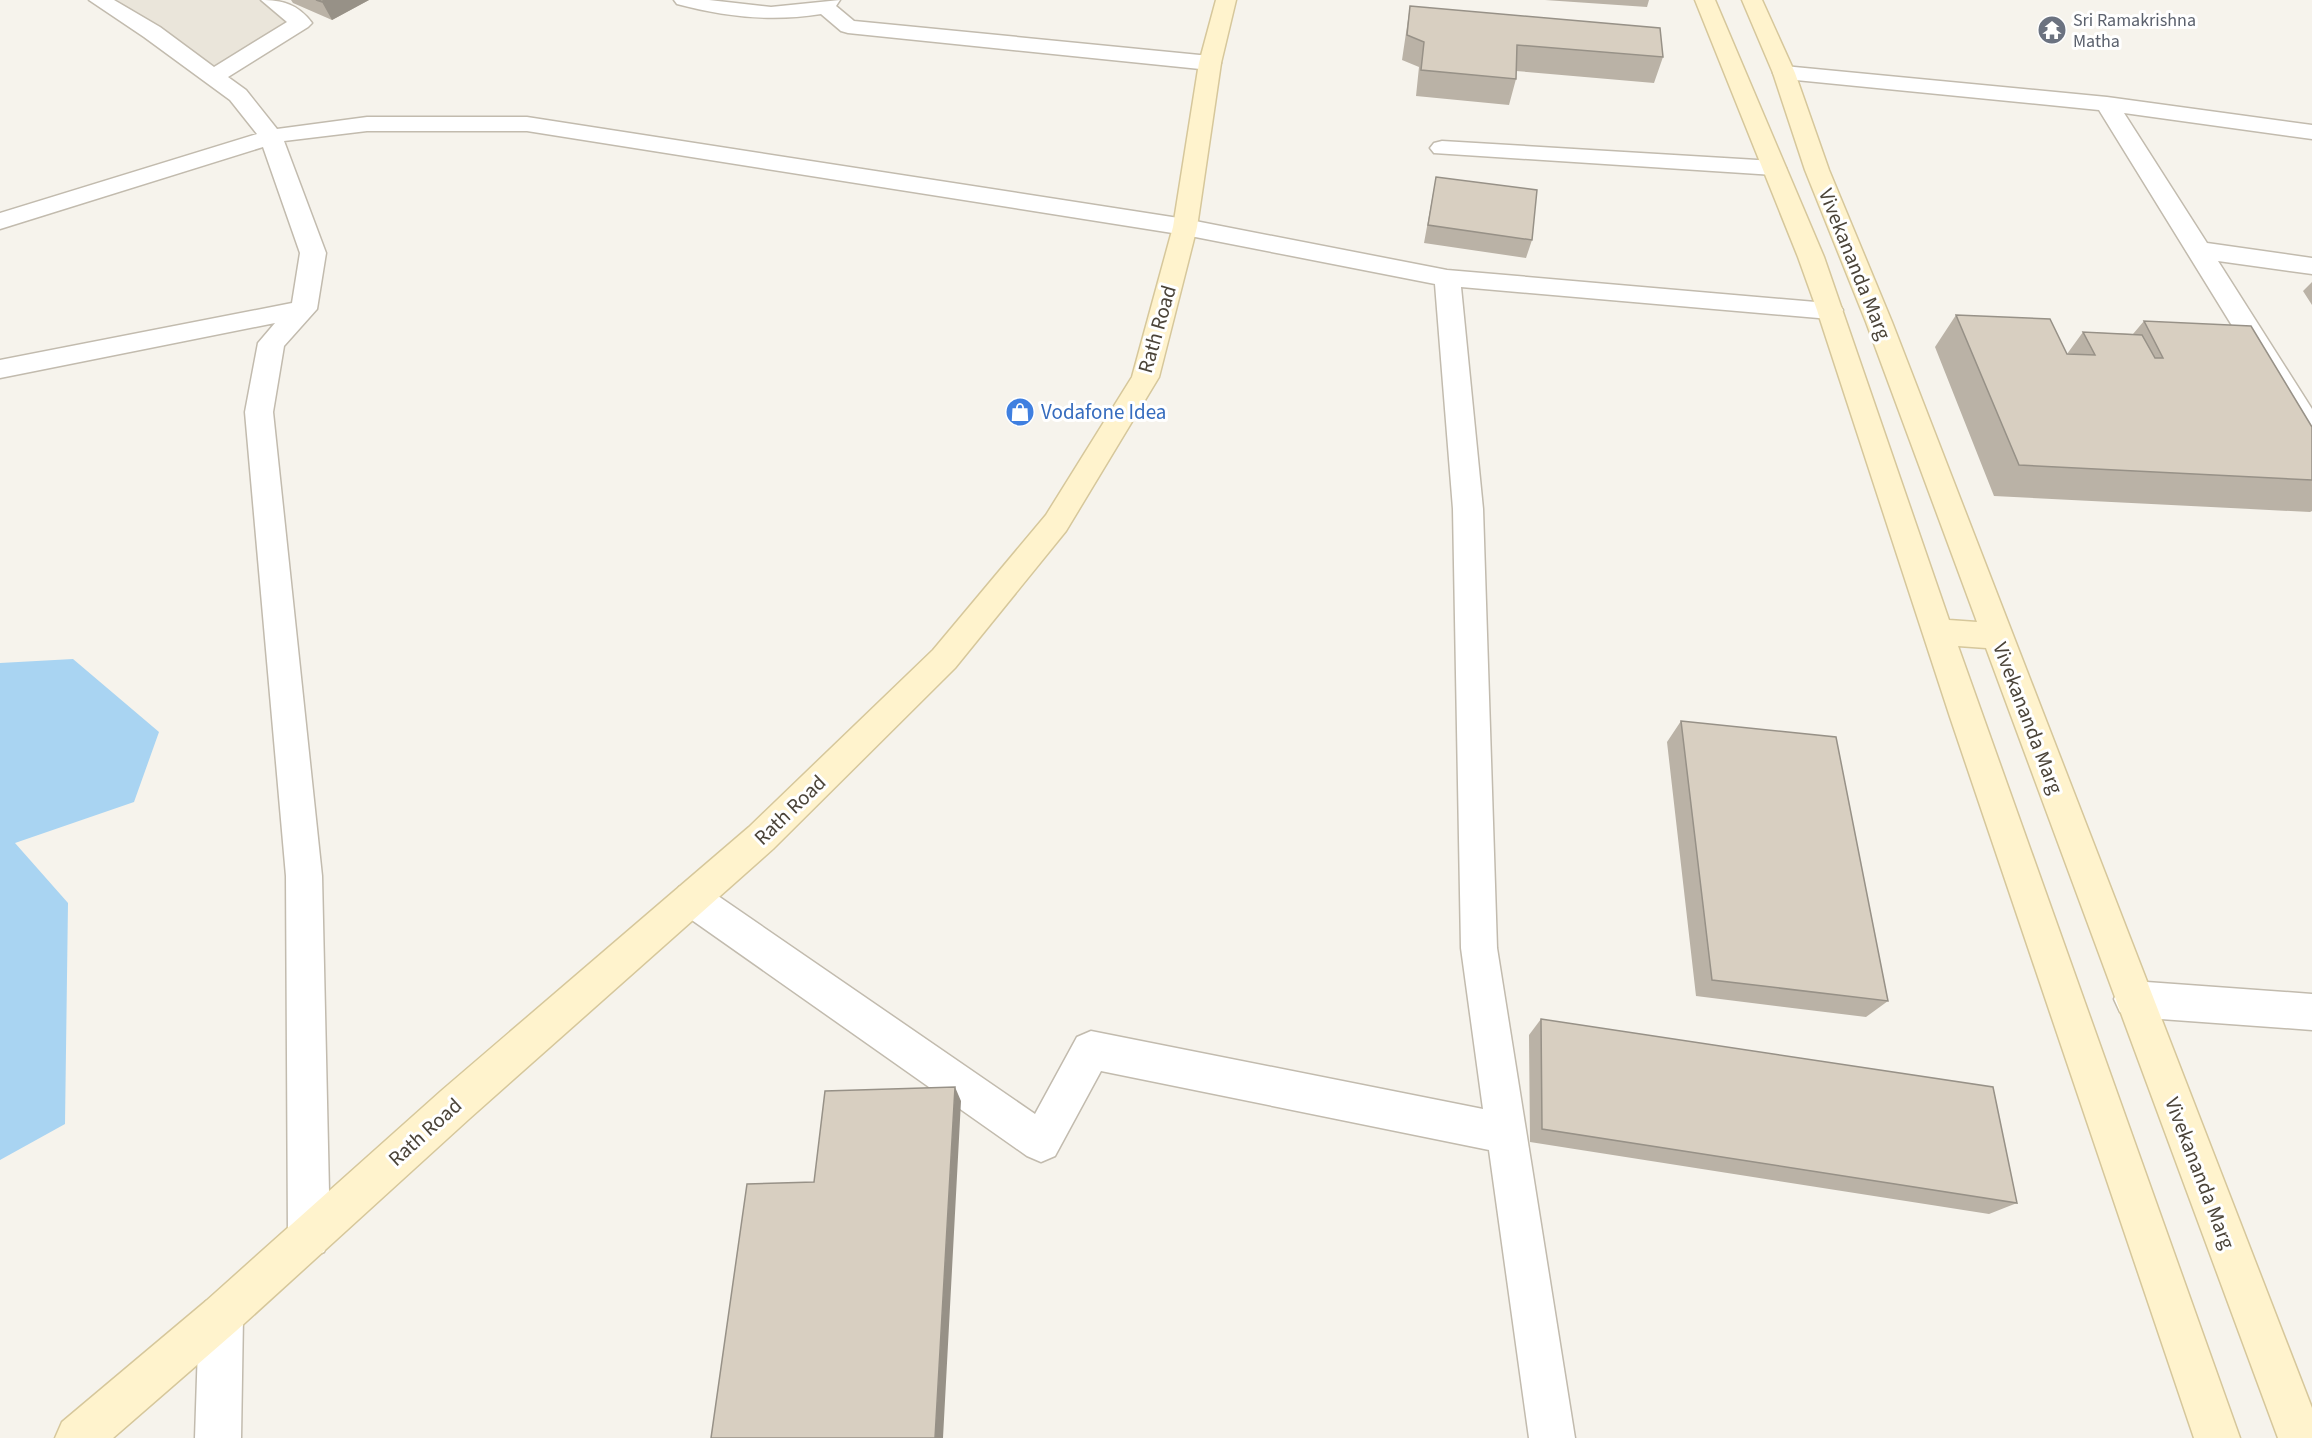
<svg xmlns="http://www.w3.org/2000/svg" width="2312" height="1438" font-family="'Source Sans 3',sans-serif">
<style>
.residential{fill:#eae5da}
.water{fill:#a9d4f2}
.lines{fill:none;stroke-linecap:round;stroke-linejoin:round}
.street-casing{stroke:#c2bbae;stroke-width:3}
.secondary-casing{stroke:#d6c79b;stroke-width:3}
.street{fill:#fff;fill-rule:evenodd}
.secondary{fill:#fff3cd;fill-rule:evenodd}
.wall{fill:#bab2a6}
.shaded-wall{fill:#979187}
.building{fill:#d8cfc1;stroke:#979187;stroke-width:1.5}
.labels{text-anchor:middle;stroke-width:6;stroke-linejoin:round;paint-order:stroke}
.far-worship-label{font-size:18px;fill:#5b616d;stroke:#fff;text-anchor:start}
.street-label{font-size:21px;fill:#4b4439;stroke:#fff}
.shop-label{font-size:21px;fill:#366cbe;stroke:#fff;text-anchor:start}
</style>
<rect width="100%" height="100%" fill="#f6f3ec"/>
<path class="residential" d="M117,0H262L293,24L219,69Z"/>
<path class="water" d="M73,659L159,732L134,802L15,843L68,903L65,1124L0,1160V663Z"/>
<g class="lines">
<g class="street-casing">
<path id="street" d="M89,0H114L160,27L214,67L287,22L261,0C282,0 298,4 312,23L308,27L228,77L246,90L277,129L367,117H527L1185,219L1447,270L1839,304L1843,310L1839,316L1830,319L1461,287L1483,509L1497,948L1575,1438H1529L1489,1150L1101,1071L1055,1156L1041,1162L1027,1156L679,911L674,899L679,887L692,882L705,887L1035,1114L1077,1037L1091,1031L1483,1109L1461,948L1453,509L1435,284L1185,235L527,131H367L284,141L326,253L317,309L284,346L273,412L322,876L330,1237L324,1252L309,1258L294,1252L288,1237L286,876L245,412L258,343L275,323L0,378V360L292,303L300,253L263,147L0,229V213L257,134L230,100L144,37Z
M674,0H709L771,7L840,0L836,6L854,21L1210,56L1218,58L1221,63L1218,68L1210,70L848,33L841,31L821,14C771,22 725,17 677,4Z
M1784,66L2107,97L2312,125V139L2124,113L2207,243L2312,258V274L2218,261L2312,409V442L2302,439L2099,110L1776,78L1773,73L1776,68Z
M1442,141L1774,161L1782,163L1786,168L1782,173L1774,175L1434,153L1430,148L1434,143Z
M2133,981L2312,994V1030L2133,1017L2120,1012L2114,999L2120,986Z
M221,1294L236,1301L243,1316L241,1438H195L199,1316L206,1301Z"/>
</g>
<g class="secondary-casing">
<path id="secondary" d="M1216,0H1236L1221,63L1197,227L1159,377L1066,531L955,668L773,849L469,1119L236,1331L113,1438H55L62,1422L206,1301L441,1091L749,827L933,650L1046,515L1132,377L1173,227L1199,63Z
M1695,0H1715L1824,257L1949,620L1977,622L1866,322L1805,170L1773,73L1742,0H1762L1795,73L1829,170L1892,322L2312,1408V1438H2278L1986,648L1958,646L2240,1438H2194L1950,717L1817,310L1798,257Z"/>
</g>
<use href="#street" class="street"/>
<use href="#secondary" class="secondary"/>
</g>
<path class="wall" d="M291,0H369L332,20L293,3Z
M1545,0H1649L1647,7Z
M1410,6L1663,57L1654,83L1516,71V79L1509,105L1416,96L1419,67L1402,60Z
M1436,177L1532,240L1526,258L1424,243Z
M2312,282V305L2303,291Z
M1956,315L2067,354L2083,332L2133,334L2144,321L2312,427V511L2310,512L1994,496L1935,347Z
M1681,721L1888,1001L1866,1017L1696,996L1667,742Z
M1541,1019L2017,1203L1989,1214L1530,1142L1529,1035Z"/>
<path class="shaded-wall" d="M326,0H369L332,20L322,2Z
M955,1087L961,1101L943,1438H935Z"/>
<path class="building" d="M316,0H326L322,2Z
M1410,6L1660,28L1663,57L1517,45L1516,79L1421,70L1424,42L1407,35Z
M1436,177L1537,190L1532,240L1428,225Z
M1956,315L2050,319L2067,354L2095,355L2083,332L2142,335L2155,358H2163L2144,321L2251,326L2312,427V480L2019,465Z
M1681,721L1836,737L1888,1001L1712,980Z
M1541,1019L1993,1087L2017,1203L1542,1129Z
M955,1087L935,1438H711L747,1184L814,1182L825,1091Z"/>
<defs>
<g id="temple-disc" transform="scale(1.5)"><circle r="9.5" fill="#6b7280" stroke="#fff"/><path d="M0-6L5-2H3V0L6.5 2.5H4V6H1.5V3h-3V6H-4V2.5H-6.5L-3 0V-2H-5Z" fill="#fff"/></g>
<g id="shop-disc" transform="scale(1.5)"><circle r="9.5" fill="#3f7fe0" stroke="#fff"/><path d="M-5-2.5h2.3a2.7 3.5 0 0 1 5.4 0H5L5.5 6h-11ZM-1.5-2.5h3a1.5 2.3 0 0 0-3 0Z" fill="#fff"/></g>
</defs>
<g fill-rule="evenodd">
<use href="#temple-disc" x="2052" y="30"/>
<use href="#shop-disc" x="1020" y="412"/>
</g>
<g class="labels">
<g class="far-worship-label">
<text x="2073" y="26">Sri Ramakrishna<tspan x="2073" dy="21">Matha</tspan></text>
</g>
<g class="street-label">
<text transform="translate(1855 264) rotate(68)" y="7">Vivekananda Marg</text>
<text transform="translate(1157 329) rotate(-74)" y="7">Rath Road</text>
<text transform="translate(2028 718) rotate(69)" y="7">Vivekananda Marg</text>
<text transform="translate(790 810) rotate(-44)" y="7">Rath Road</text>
<text transform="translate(425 1132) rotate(-42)" y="7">Rath Road</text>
<text transform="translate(2200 1173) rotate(69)" y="7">Vivekananda Marg</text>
</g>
<g class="shop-label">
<text x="1041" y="419">Vodafone Idea</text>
</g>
</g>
</svg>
